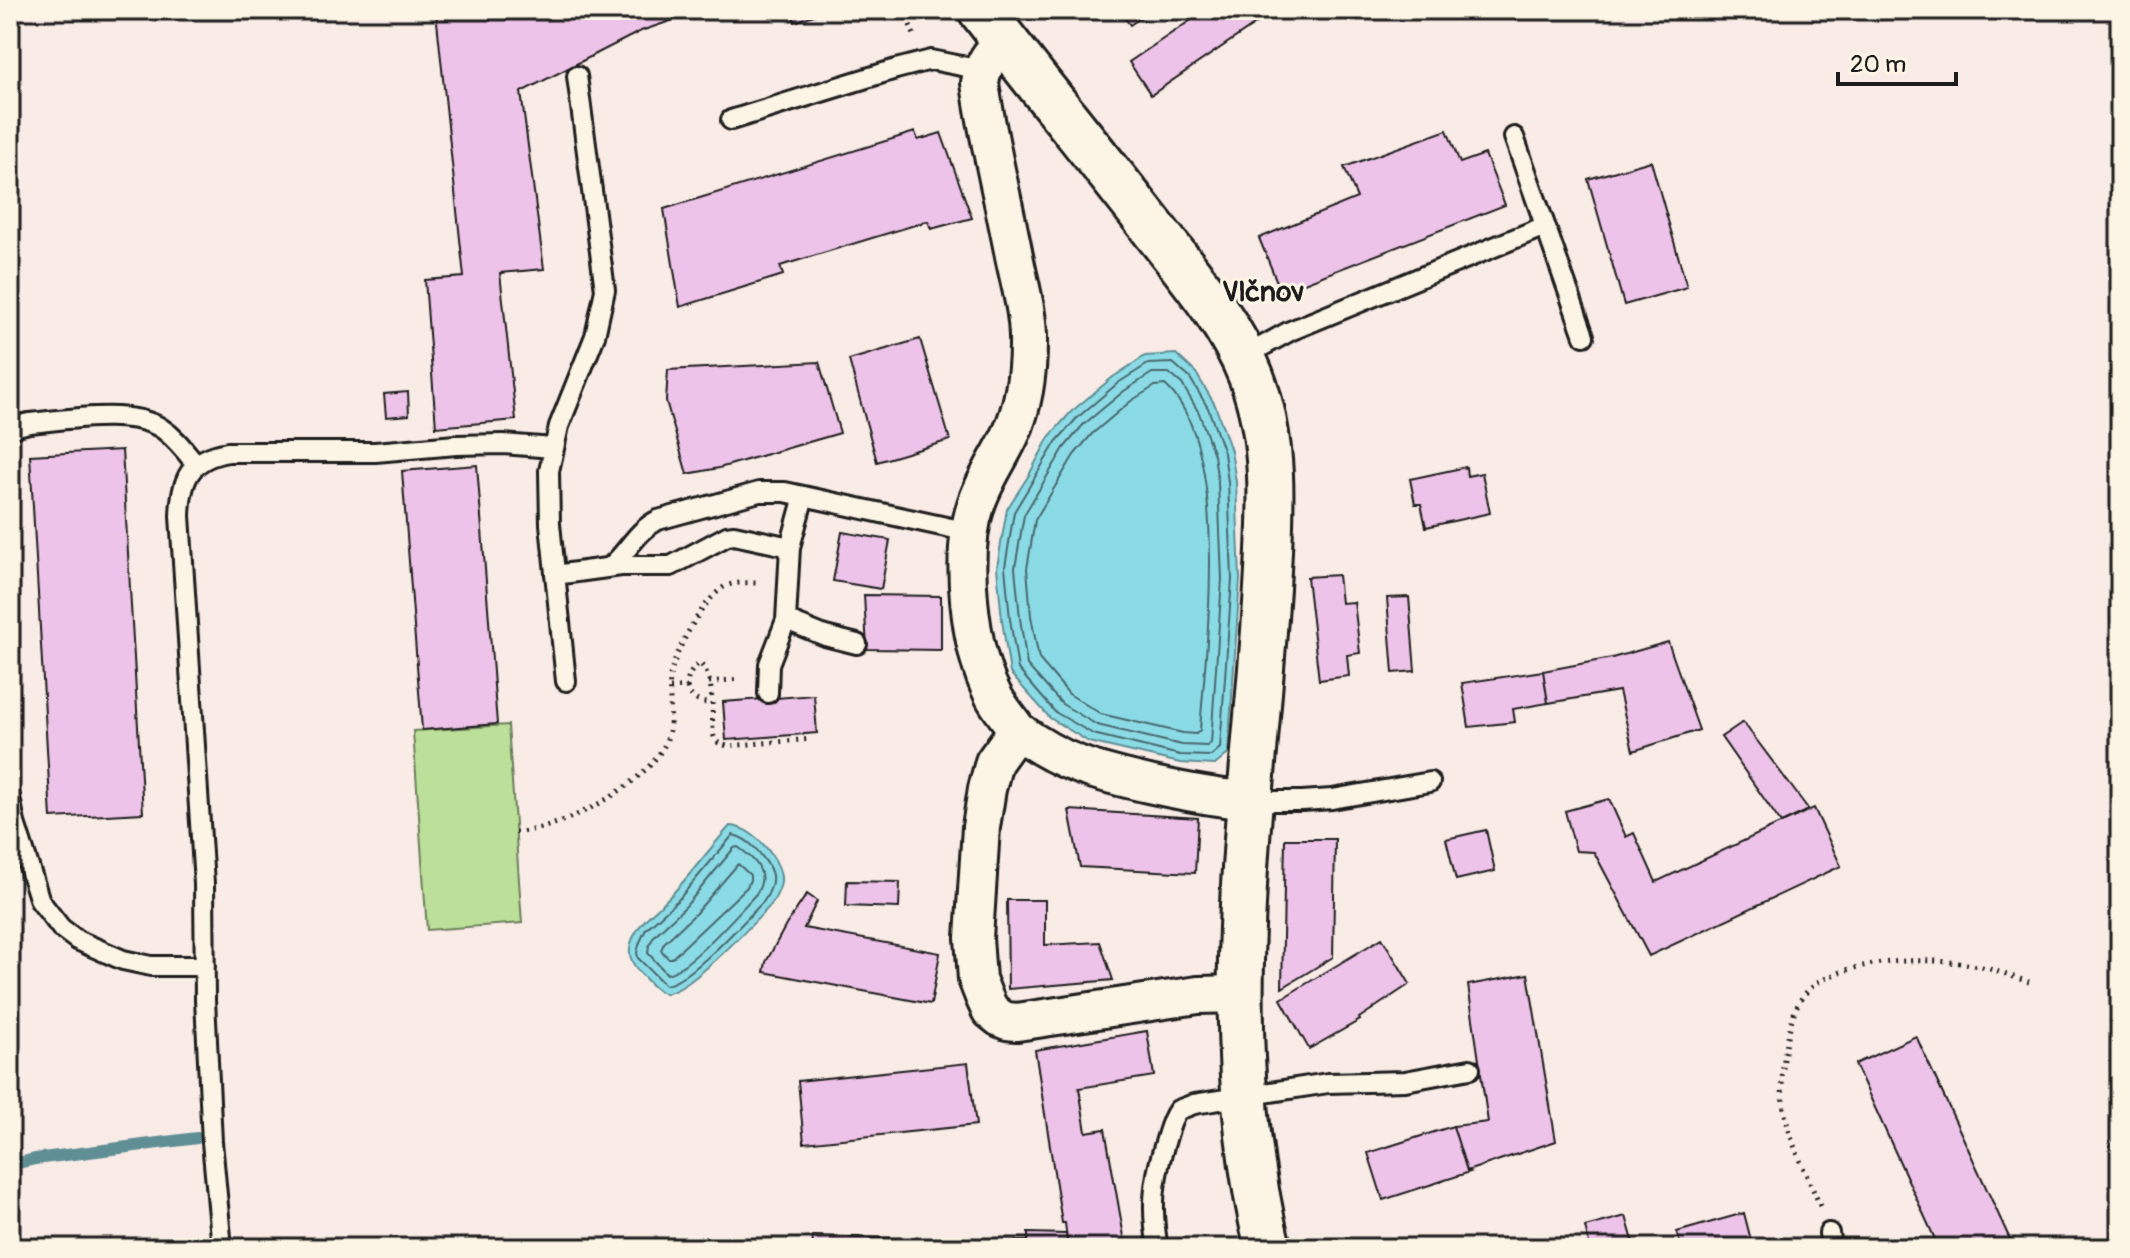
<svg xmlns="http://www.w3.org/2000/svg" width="2130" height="1258" font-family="Pangolin,sans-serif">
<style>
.garden{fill:#bce09a;stroke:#6c7e5b;stroke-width:2}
.water{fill:#8bdbe6;stroke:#5f8f95;stroke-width:2}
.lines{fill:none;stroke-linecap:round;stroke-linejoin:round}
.shore{stroke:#48686d;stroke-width:2}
.stream{stroke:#5f8f95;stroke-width:12}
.building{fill:#eec3e9;stroke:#1c1c1c;stroke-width:2}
.service-casing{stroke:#1c1c1c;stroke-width:24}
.minor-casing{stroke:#1c1c1c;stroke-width:42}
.tertiary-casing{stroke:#1c1c1c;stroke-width:50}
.path{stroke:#1c1c1c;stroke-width:5;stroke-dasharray:2 6;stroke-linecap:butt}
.service{stroke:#fcf5e5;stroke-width:18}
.minor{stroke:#fcf5e5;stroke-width:36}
.tertiary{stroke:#fcf5e5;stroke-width:44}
.labels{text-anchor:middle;stroke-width:6;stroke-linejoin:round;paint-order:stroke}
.quarter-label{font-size:28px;font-weight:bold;fill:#1c1c1c;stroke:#fcf5e5}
</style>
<rect width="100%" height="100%" fill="#f9ebe6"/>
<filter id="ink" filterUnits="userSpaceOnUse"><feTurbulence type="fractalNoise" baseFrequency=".0125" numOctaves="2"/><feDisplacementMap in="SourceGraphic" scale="16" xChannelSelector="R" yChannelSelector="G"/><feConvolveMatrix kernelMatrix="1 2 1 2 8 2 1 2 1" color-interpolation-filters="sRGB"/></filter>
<g filter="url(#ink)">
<path class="garden" d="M508,725L522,923L427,930L413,731Z"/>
<path class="water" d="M1176,354L1196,373L1215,405L1231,451L1236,482L1240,579L1228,754L1215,765L1180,763L1089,742L1050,718L1010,673L1002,620L997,567L1007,509L1029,475L1049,437L1071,412L1113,377L1145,356Z
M730,826C752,826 783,860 781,882C780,891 775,898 771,905C754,922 685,997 664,993C656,992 647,980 641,974C630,962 626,951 634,936C643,917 661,907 675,891C694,870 711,847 730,826Z"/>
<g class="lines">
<path class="shore" d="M1173,363L1190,378L1208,408L1224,453L1228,482L1232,579L1220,748L1211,756L1180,755L1093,734L1055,712L1018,669L1010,619L1005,567L1014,512L1056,442L1077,418L1118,383L1148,364Z
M1152,373H1169L1182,384L1199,413L1214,455L1218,483L1222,579L1211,743L1207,746L1182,745L1097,725L1062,704L1027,665L1020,618L1015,568L1024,515L1064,448L1083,425L1124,391Z
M1165,385C1232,444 1206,647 1200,730L1196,734L1183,733L1101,714L1069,694L1039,659L1031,616L1027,569L1035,520L1074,455L1092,434L1131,401L1155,386Z
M733,835C742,837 748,841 755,848C772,867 779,878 764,901C745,920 689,983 665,985L638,958L637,952L640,942L646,929L679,899Z
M738,847C755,859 770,873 756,894C738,913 689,969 667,974L648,953L649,945L655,935L686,906L734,848Z
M738,864L750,875V880L747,887L672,958H668L661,950L664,943L695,914Z"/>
<path class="stream" d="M10,1165L35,1159L197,1138"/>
</g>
<path class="building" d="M457,10H703L641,31L521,92L544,269L500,273L516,420L436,427L425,280L464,277L436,12Z
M791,10H827L795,22Z
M1119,10H1152L1130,25Z
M1206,10H1267L1270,14L1151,95L1129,62Z
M1447,130L1460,163L1485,154L1505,205L1281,292L1259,238L1357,198L1344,167Z
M915,132L918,140L941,133L972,218L931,229L928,221L780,266L783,275L680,307L664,209Z
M1651,161L1687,287L1624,305L1588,179Z
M920,339L950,440L877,462L849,360Z
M819,362L840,433L719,468L687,474L666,401L668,370Z
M408,392L409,415L386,417L384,394Z
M122,450L143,813L51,818L30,455Z
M477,465L497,724L422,730L402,471Z
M1466,467L1467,476L1482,473L1490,513L1426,527L1421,504H1415L1410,479Z
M842,532L890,540L881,589L833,581Z
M1338,575L1341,603L1354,602L1360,653L1347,655L1349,676L1319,680L1307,577Z
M864,595L941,596V650L867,649Z
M1409,597L1415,671L1393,673L1387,598Z
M1668,642L1699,730L1633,751L1619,691L1548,703L1543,671L1612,658Z
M1543,671L1548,703L1513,709L1515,722L1469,727L1462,683Z
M814,695L817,733L726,740L723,702Z
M1743,722L1809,810L1781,823L1721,737Z
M1609,799L1626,837L1634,833L1656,882L1814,808L1841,866L1649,956L1594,852L1576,851L1565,811Z
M1069,810L1198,818L1195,873L1080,867Z
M1486,830L1495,871L1456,880L1446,839Z
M1285,839H1335L1333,957L1282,988Z
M847,881L900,882L899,908L846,906Z
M807,894L817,901L804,928L940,953L931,1004L764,972L766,962L786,925Z
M1007,900H1045V945L1100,942L1113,980L1008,989Z
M1382,938L1410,984L1359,1018L1360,1020L1309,1049L1281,999Z
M1528,974L1556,1141L1467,1171L1453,1126L1488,1122L1468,985Z
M1147,1031L1154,1076L1079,1088L1086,1132L1105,1129L1126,1248H1068L1065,1223H1062L1035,1050Z
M1916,1036L2014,1248H1939L1855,1064Z
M968,1063L976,1125L804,1143L798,1081Z
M1453,1126L1467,1171L1470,1172L1383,1200L1368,1153Z
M1744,1213L1753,1248H1681L1677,1232Z
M1626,1216L1635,1248H1590L1585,1227Z
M1028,1233L1066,1234L1068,1248H996V1241H1028Z
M813,1236L996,1241V1248H812Z"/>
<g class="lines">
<g class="service-casing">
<path id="service" d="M731,120L896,69L931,60L982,70
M1514,137L1584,336
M1243,357L1290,331L1545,226
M10,431L17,426L29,423C64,420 130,408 161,428C175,437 185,451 196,464
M610,567C628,552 636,531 658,520L759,492H785L969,532
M555,575L621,566H671L727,536L734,535L790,547
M786,620L825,636L857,644
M566,681L550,524L549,471L559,426L595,336L605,290L577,76
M768,693L769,664L786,620L790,547L804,496
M10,797L15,823L40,901L61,928L77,940L123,960L151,966H205
M1250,801H1302L1332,799L1430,782
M1829,1233L1831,1248
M222,1248L212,1142L205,1000L204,884L180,516C181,479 190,458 228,452H375L456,445L503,444L553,448
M1158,1248C1151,1210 1153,1183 1164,1146C1168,1134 1170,1121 1178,1110L1194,1104L1328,1083L1405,1081L1470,1069"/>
</g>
<g class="minor-casing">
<path id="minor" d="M1005,42C990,53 983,63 980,83C988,141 1003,198 1014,256C1020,285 1029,315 1028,345C1028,374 1023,408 1011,434C1000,458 984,480 976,505C959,555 969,648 993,695C999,707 1009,718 1017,730L994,762L987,789L981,827L974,938L977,979L984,997L990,1010L1000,1018L1007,1021L1017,1022L1198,995L1239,994
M1017,730C1061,764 1100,773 1153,785C1185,792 1217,798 1250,801"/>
</g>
<g class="tertiary-casing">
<path id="tertiary" d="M981,10C1038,85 1098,157 1155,231C1190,276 1230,322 1251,376C1277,444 1271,517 1267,588C1264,635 1260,682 1256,728C1241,902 1226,1077 1268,1248"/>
</g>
<path class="path" d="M904,10L914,35
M709,682L740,679
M687,687C691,699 698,703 711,703
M670,688L687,687C687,676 692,670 699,663C715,675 711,707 713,726C713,730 713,736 715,739C718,744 722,744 727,746L812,739
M515,832C560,831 645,786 665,744C675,722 668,700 670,677C674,653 705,594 728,585C738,582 749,583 759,583
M1820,1206C1808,1176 1791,1146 1785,1114C1780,1090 1782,1066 1787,1042C1790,1026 1793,1010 1803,996C1834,957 1931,956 1977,966C1994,969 2012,977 2029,982"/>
<use href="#service" class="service"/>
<use href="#minor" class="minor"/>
<use href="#tertiary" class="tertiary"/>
</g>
</g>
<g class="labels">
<g class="quarter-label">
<text x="1263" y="301">Vlčnov</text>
</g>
</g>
<rect width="2130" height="1258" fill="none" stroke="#fcf5e5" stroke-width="40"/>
<rect x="20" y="20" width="2090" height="1218" fill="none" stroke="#1c1c1c" stroke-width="3" filter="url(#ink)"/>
<path d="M1838 72v12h118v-12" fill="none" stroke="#1c1c1c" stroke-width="4"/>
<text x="1850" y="72" font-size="24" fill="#1c1c1c" stroke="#fcf5e5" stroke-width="6" paint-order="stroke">20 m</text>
</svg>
